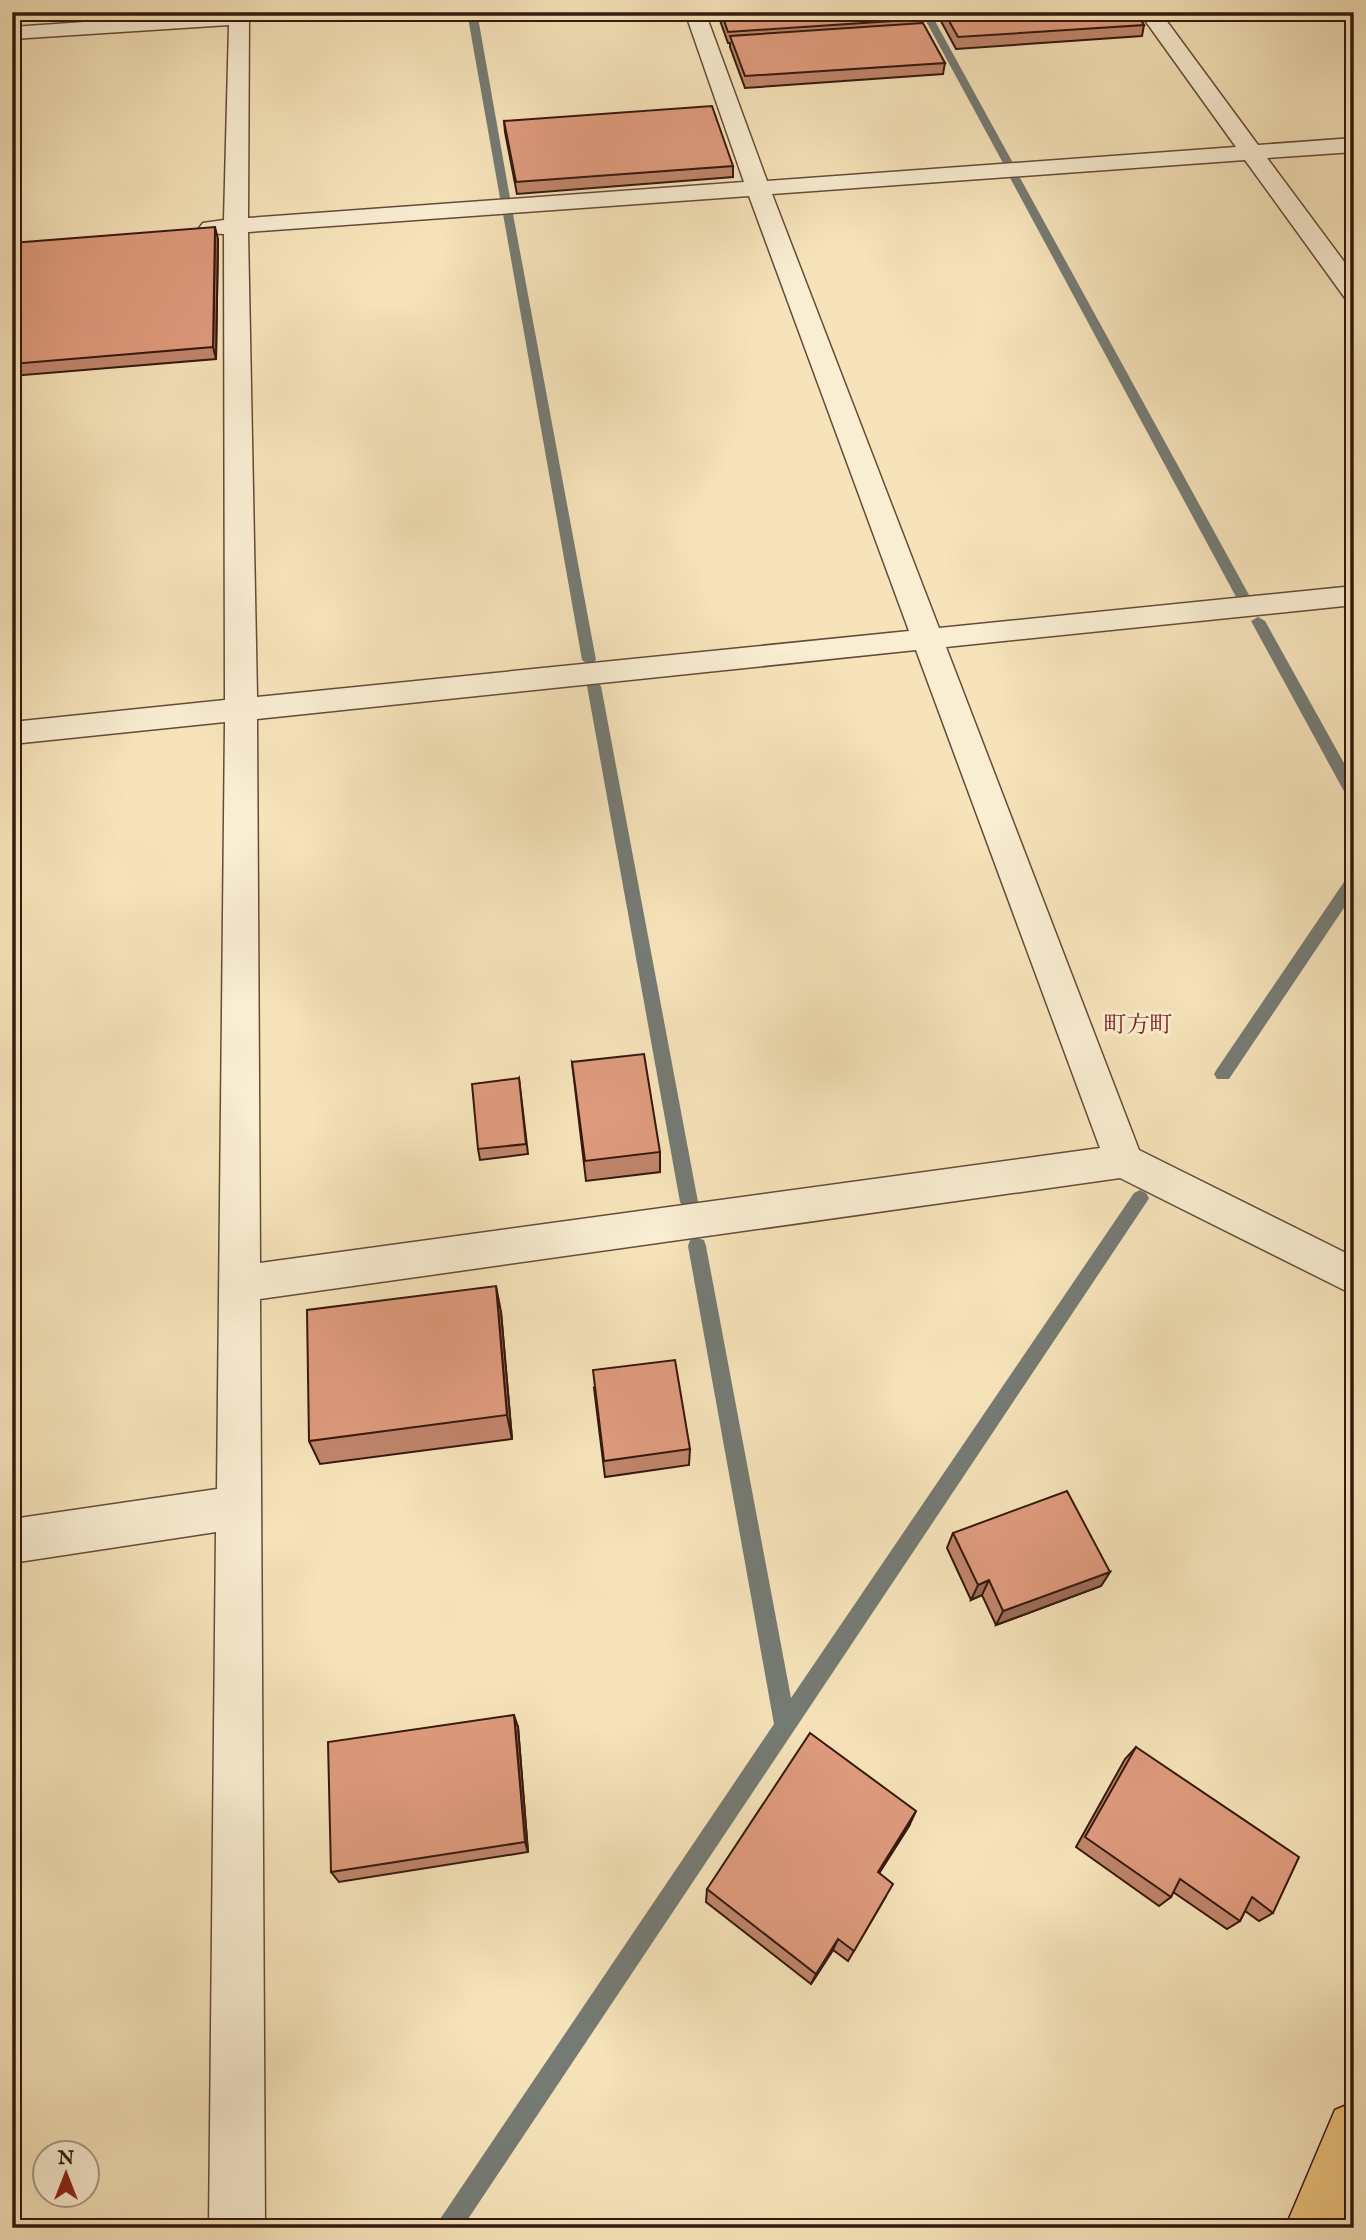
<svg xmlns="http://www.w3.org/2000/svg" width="1366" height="2240" font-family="'IM FELL English','Noto Serif JP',serif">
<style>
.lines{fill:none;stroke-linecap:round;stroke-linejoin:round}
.stream{fill:#757b74;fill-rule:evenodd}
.minor-casing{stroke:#664b38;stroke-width:3}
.trunk-casing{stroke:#36180d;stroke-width:3}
.minor{fill:#f9edd2;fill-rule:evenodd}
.trunk{fill:#ebc27d;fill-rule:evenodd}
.wall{fill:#c0856c;stroke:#36180d;stroke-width:2}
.shaded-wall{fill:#9c6c58;stroke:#36180d;stroke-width:2}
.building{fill:#df9b7e;stroke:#36180d;stroke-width:2}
.labels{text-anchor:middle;stroke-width:6;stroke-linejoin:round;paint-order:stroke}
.quarter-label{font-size:23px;fill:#7a1f14;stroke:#f9edd2}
</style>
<rect width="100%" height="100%" fill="#f6e3ba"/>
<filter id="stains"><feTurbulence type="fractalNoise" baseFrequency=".00286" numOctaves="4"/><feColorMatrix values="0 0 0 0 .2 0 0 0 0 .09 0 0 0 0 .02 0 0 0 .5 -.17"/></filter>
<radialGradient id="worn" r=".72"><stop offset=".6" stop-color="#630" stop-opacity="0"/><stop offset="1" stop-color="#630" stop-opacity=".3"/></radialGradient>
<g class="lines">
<path class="stream" d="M12,12H18L12,19Z
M467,12H477L510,198L505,201L500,198Z
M921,12H930L1013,163L1012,165L1003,163Z
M1014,173L1019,176L1249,595L1247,598H1237L1235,595L1009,176Z
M508,211L513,214L596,660L589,665L582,660L503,214Z
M1258,617L1265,621L1354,781V800L1346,795L1251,621Z
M594,681L601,686L698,1202L695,1207L689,1210L683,1207L680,1202L587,686Z
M1354,874V893L1229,1079H1217L1214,1074L1217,1069L1348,876Z
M1140,1190L1146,1193L1149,1198L1146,1203L462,2228H434L774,1724L688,1246L690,1240L697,1238L704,1240L706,1246L791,1698L1134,1193Z"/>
<g class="minor-casing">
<path id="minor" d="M229,12H249L248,218L744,182L685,12H705L767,181L1236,147L1139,12H1160L1258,145L1354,138V152L1267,158L1354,275V300L1345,298L1245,160L772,194L939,628L1354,586V605L946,647L1139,1150L1354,1257V1295L1120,1178L260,1299L265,2228H209L216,1532L12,1563V1519L217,1489L225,722L12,744V722L225,700L224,234L203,233L199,228L203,223L224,220L229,25L12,39V27ZM749,196L909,631L257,697L248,232ZM916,650L1100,1148L260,1263L257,719Z"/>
</g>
<g class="trunk-casing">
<path id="trunk" d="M1354,2102V2197L1341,2228H1285L1335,2110Z"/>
</g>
<use href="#minor" class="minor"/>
<use href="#trunk" class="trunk"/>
</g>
<path class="wall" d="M717,12H919L922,19V23L945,63L943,74L745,88L730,47V43H728Z
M936,12H1135L1144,25L1142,36L956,49Z
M504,121L733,166V177L517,194L505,132Z
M218,239L216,359L12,376V243Z
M572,1062L660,1152V1172L586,1181Z
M519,1078L528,1154L480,1160L478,1149Z
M501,1312L512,1439L320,1464L309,1441Z
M594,1388L690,1449L689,1465L605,1477Z
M953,1533L1110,1572L1101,1586L996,1625L982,1595L971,1600L947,1548Z
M518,1727L528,1852L339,1882L331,1872Z
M1136,1747L1273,1913L1259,1921L1245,1911L1240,1921L1227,1929L1173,1892L1171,1897L1159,1906L1076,1847L1125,1759Z
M909,1826L879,1873L886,1896L848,1961L833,1950L811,1984L706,1902L707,1889Z"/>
<path class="shaded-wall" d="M215,227L218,239L216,359L213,347Z
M496,1286L501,1312L512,1439L507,1415Z
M1110,1572L1101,1586L996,1625L1003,1611Z
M989,1580L982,1595L971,1600L978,1585Z
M514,1715L518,1727L528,1852L525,1842Z
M916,1811L909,1826L871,1886L878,1872Z
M838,1939L833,1950L811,1984L816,1974Z"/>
<path class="building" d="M721,12H919L922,19L728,32Z
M944,12H1135L1144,25L958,37Z
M923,23L945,63L745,76L730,36Z
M712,106L733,166L516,182L504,121Z
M215,227L213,347L12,364V243Z
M644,1054L660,1152L585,1161L572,1062Z
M519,1078L526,1144L478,1149L472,1084Z
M496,1286L507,1415L309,1441L307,1310Z
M675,1360L690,1449L604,1461L593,1370Z
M1067,1491L1110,1572L1003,1611L989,1580L978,1585L953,1533Z
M514,1715L525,1842L331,1872L328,1742Z
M810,1733L916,1811L878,1872L893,1884L854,1951L838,1939L816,1974L707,1889Z
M1136,1747L1299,1857L1273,1913L1252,1897L1240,1921L1180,1879L1171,1897L1085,1837Z"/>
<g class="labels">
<g class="quarter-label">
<text x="1138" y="1032">町方町</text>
</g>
</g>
<rect width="1366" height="2240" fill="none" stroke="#f6e3ba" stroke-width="42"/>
<rect x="14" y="14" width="1338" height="2212" fill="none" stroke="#36180d" stroke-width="3.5"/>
<rect x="21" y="21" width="1324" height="2198" fill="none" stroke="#36180d" stroke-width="2"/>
<g transform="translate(66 2174)"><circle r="33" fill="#f9edd2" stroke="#ab9883" stroke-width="2"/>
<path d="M0-5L12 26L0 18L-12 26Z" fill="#8f2418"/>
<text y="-10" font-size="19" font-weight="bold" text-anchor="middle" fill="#36180d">N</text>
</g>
<rect width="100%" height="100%" filter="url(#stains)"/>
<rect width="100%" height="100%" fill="url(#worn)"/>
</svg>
